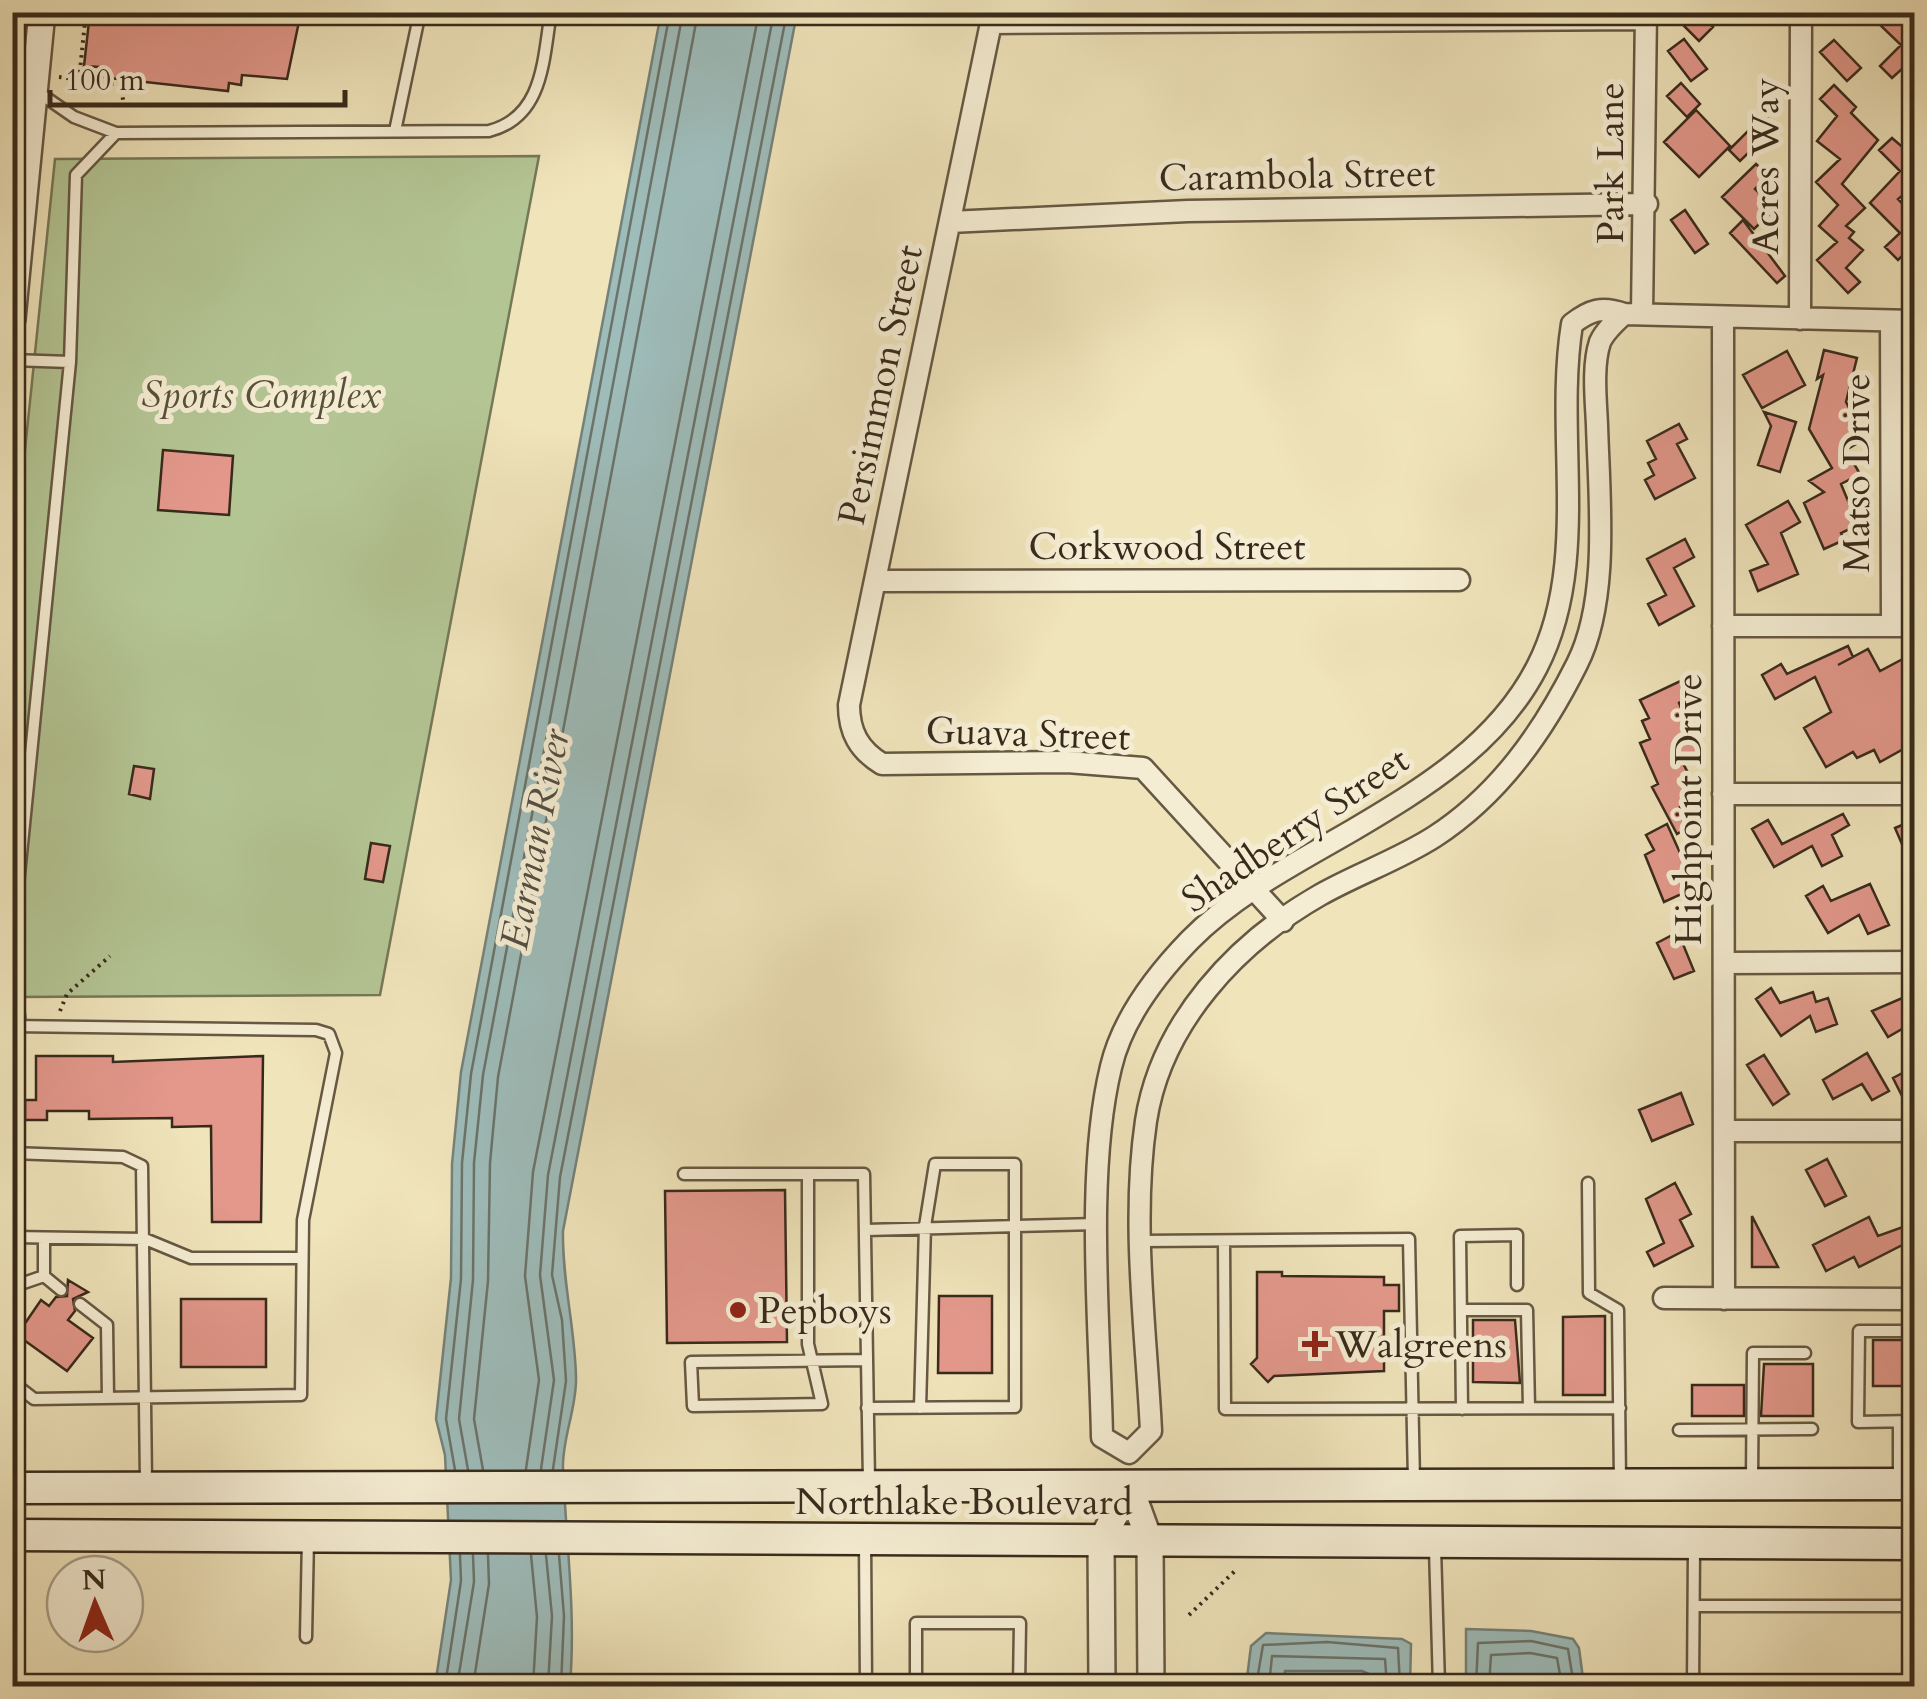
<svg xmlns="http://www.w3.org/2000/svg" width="1927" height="1699" font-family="Cardo,serif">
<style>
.green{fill:#b4c594;stroke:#767858;stroke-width:2.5}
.water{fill:#9ebcba;stroke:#75827a;stroke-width:2.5}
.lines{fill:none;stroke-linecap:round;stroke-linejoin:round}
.shore{stroke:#6b736a;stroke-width:2.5}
.building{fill:#e3988b;stroke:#382a1b;stroke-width:2.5}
.service-casing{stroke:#665843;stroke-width:15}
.minor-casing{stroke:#665843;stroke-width:25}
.tertiary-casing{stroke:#665843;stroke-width:30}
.secondary-casing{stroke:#382a1b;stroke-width:35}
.path{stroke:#382a1b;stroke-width:4;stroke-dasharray:2.5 5;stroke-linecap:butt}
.service{stroke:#f5edd3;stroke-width:10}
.minor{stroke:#f5edd3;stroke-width:20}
.tertiary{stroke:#f5edd3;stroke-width:25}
.secondary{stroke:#f5edd3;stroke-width:30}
.poi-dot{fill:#8f2418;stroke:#f5edd3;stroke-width:4}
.labels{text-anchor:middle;stroke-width:10;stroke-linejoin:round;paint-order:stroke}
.street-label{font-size:38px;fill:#382a1b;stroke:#f5edd3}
.park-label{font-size:38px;font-style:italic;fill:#575139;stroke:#f5edd3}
.poi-label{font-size:38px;fill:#382a1b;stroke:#f5edd3;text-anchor:start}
.water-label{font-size:40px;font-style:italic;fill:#524e43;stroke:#f5edd3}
</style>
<rect width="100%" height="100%" fill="#f0e4bb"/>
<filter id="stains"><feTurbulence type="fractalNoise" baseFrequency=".002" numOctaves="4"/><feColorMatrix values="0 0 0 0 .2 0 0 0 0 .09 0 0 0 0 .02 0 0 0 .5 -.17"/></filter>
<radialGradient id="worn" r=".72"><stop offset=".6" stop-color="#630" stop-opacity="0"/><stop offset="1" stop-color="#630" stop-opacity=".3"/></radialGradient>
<path class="green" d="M539,156L380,995L13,997L12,576L55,159Z"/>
<path class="water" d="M661,13H797L563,1231C562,1281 575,1327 576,1377C577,1408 562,1438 563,1468C566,1541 576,1612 570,1685L435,1686L451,1580L445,1455L436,1419L451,1278L452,1164L461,1072Z
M1466,1629L1531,1631L1573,1639L1579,1648L1584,1686H1466Z
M1266,1633L1402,1639L1411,1644L1410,1686H1246L1251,1646Z"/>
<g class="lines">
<path class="shore" d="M526,1469L539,1380L525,1276L533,1172L759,12
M541,1469L554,1380L540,1275L548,1175L774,12
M553,1469L566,1381L562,1320L552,1275L560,1177L787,12
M455,1470L446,1419L461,1279L462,1163L471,1074L670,12
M468,1470L459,1419L473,1280L474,1163L483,1075L683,12
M483,1470L474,1419L488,1281L490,1163L498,1077L698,12
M531,1555L537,1617L533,1686
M546,1555L552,1616L548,1686
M559,1555L564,1616L561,1686
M445,1686L461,1581L460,1555
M457,1686L474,1582L473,1555
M473,1686L489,1584L488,1555
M1256,1686L1263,1645L1327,1642L1398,1648L1400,1686
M1269,1686L1272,1656L1385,1659L1387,1686
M1284,1686L1285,1671H1362L1371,1675L1372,1686
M1476,1686L1478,1643L1531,1641L1568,1649L1574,1686
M1489,1686L1491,1655L1530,1653L1557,1658L1562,1686"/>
</g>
<path class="building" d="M90,12H301L287,79L242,75L241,85L229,83L228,91L99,77V67L84,66Z
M1670,12H1698L1713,27L1699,41Z
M1886,12H1908L1899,22L1911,34L1914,31V58L1892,78L1880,66L1901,45L1877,22Z
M1684,39L1707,69L1691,81L1668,51Z
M1834,40L1861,68L1847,81L1820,52Z
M1681,83L1700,104L1687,117L1667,96Z
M1834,85L1856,107L1851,113L1878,140L1842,184L1865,208L1846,226L1854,232L1849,238L1863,250L1846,268L1860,282L1848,293L1817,260L1837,242L1819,226L1838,205L1816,182L1840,159L1817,141L1837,116L1820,99Z
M1696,110L1730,146L1699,177L1664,142Z
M1764,115L1776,126L1740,161L1729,150Z
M1892,138L1914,157V186L1898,199L1914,216V229L1908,236L1914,244L1898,260L1885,247L1900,233L1870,203L1900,171L1879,150Z
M1756,164L1768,175L1755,189L1775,209L1754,229L1722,197Z
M1685,210L1708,244L1695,253L1671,220Z
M1743,220L1785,276L1777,283L1730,233Z
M1824,350L1857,358L1846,402L1866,438L1846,450L1860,474L1841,484L1858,525L1841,533L1844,540L1824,549L1804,503L1824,492L1809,481L1832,468L1809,429L1823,375L1817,379Z
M1787,351L1805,385L1762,408L1743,375Z
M1764,412L1796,422L1780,472L1758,465L1771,426Z
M1679,424L1687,439L1677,444L1695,478L1655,499L1645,480L1654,475L1648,463L1656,459L1647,441Z
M163,450L233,456L229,515L158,510Z
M1788,501L1800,522L1781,533L1798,574L1758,591L1750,571L1768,564L1746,525Z
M1685,539L1694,557L1674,568L1694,606L1659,625L1648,604L1666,595L1647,559Z
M1848,646L1853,657L1838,665L1868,649L1880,671L1914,653V743L1880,762L1874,750L1857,758L1853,752L1826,767L1804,728L1831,712L1815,677L1775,699L1762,675L1781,664L1787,674Z
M1689,677L1696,695L1679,703L1699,752L1681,760L1701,796L1680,807L1690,826L1677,834L1652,787L1658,784L1640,743L1650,739L1642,721L1649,718L1640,700Z
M134,766L154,769L150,799L129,794Z
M1843,814L1849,825L1832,835L1842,856L1822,866L1812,846L1774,867L1752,829L1768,820L1782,844Z
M1914,820V872L1895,828Z
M1667,824L1690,875L1680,879L1686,892L1664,902L1645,855L1654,850L1646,835Z
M371,843L390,846L383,882L365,879Z
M1870,884L1889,925L1868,934L1859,915L1828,933L1806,896L1823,886L1831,901Z
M1678,932L1694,971L1674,979L1657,943Z
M1771,988L1780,1003L1813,992L1816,1002L1828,998L1837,1024L1816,1032L1810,1016L1781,1036L1756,999Z
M1914,993V1022L1888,1037L1872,1011Z
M1867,1053L1889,1091L1872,1100L1862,1084L1833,1099L1823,1080Z
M1764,1055L1789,1094L1773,1105L1747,1065Z
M36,1056H113V1062L263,1056L261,1222H212L211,1126L172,1127V1118L89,1119V1111H47V1120H25V1100H36Z
M1914,1067V1094L1904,1100L1893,1078Z
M1681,1093L1693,1124L1652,1141L1639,1110Z
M1827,1159L1846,1196L1825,1206L1806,1170Z
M1675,1183L1691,1214L1680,1220L1693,1246L1654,1266L1647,1252L1664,1243L1646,1199Z
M785,1190L787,1342L667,1343L665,1191Z
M1752,1216L1778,1267H1752Z
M1869,1217L1878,1236L1914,1223V1239L1859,1267L1854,1257L1826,1271L1813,1245Z
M1257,1272H1282V1276L1384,1277V1285H1399V1311H1384V1371L1274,1376L1268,1382L1251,1364L1257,1358Z
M68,1280L88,1292L73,1299L75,1311L68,1320L93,1338L67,1371L17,1335L41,1300L49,1306L56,1297L67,1296Z
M939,1296H992V1373H938Z
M181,1299H266V1367H181Z
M1605,1316V1395H1563V1317Z
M1473,1320H1515L1520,1383L1473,1382Z
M1873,1340H1914V1386H1873Z
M1764,1364H1813V1416H1761Z
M1692,1385H1744V1416H1692Z"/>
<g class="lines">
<g class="service-casing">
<path id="service" d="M395,131L420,12
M116,133L489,131C544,117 543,59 551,12
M12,360L70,362
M12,945L70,362L76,175L116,133L74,117L35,90
M12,947L20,1026
M12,1026L316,1030L329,1034L336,1053L303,1220L301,1395L34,1399L12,1382
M12,1153L123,1157L142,1166L146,1482
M684,1174H864L869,1482
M808,1174V1344L822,1404L693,1406L691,1362L867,1360
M1588,1183L1589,1293L1618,1310L1620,1481
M866,1230L1097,1224
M12,1237L145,1239L191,1258H302
M1142,1241L1409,1239L1414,1481
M1224,1241L1225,1409L1620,1408
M44,1276L61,1290
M12,1287L44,1276V1238
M80,1304L107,1325L108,1398
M1461,1310H1527L1529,1408
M1914,1331H1859L1858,1422L1914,1421
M867,1408L1015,1407V1164H935L925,1226L920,1408
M1462,1409L1460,1236L1517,1235V1285
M1679,1430L1812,1429
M1899,1478V1422
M1752,1480L1753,1353H1805
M865,1541L866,1686
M1435,1548L1439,1686
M1694,1606H1914
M306,1637L308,1538
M916,1678V1623H1020L1019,1686
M695,1686L866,1684
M1693,1686L1694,1548"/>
</g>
<g class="minor-casing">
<path id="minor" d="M950,222L1188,211L1647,204
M1624,314C1615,322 1605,331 1600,342C1592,366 1596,401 1597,425C1599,497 1610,599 1577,664C1543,732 1499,795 1434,837C1398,860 1357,874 1320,895C1236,943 1161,1023 1146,1121C1131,1222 1146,1329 1151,1431L1129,1453L1102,1437C1100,1326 1085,1173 1111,1067C1122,1020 1157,974 1190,940C1235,894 1298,862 1353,830C1424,788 1498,743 1537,667C1591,562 1554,437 1572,324C1590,310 1602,306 1624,314L1914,321
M1642,314L1646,12
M1723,318L1724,1299
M1800,319L1801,12
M1891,321L1892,626
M875,581L1459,580
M1723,626H1914
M1723,794H1914
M1283,921L1143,768L1067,762L882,764C859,750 849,732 849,705L991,23L1646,19
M1724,963L1914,962
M1724,1131H1914
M1664,1298L1914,1299"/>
</g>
<g class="tertiary-casing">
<path id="tertiary" d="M12,319L42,12
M1130,1487L1150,1542L1151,1686
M1102,1686L1101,1541L1130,1487"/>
</g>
<g class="secondary-casing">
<path id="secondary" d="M12,1488L1914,1484
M12,1535L1914,1544"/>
</g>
<path class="path" d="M59,77L121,85L123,100
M79,80L86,12
M60,1011L67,994L110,956
M1189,1615L1237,1569"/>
<use href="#service" class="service"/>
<use href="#minor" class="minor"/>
<use href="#tertiary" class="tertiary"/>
<use href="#secondary" class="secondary"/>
</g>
<g class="poi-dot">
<circle cx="738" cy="1310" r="10"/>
<path d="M1310 1329h10v10h10v10h-10v10h-10v-10h-10v-10h10z"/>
</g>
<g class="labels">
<g class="street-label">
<text transform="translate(1610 163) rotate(-90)" y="13">Park Lane</text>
<text transform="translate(1765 166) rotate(-90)" y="13">Acres Way</text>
<text transform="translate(1297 175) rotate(-1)" y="13">Carambola Street</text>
<text transform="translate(880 385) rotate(-78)" y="13">Persimmon Street</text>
<text transform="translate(1856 473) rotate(-90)" y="13">Matso Drive</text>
<text x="1167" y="559">Corkwood Street</text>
<text transform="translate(1028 733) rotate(2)" y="13">Guava Street</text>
<text transform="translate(1688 809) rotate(-90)" y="13">Highpoint Drive</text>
<text transform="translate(1295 829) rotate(-34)" y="13">Shadberry Street</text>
<text x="964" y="1514">Northlake Boulevard</text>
</g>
<g class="park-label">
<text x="261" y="407">Sports Complex</text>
</g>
<g class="poi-label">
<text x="758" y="1323">Pepboys</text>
<text x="1335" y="1357">Walgreens</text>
</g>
<g class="water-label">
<text transform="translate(534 839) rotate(-79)" y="14">Earman River</text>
</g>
</g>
<rect width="1927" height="1699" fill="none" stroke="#f0e4bb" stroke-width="50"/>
<rect x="15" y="15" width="1897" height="1669" fill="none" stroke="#382a1b" stroke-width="5"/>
<rect x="25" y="25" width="1877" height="1649" fill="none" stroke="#382a1b" stroke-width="2.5"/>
<g transform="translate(95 1604) rotate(358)"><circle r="48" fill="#f5edd3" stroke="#a99f89" stroke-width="2.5"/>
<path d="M0-8L18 38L0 25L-18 38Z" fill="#8f2418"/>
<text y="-15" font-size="28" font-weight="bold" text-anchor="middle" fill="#382a1b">N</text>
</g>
<path d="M50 90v15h295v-15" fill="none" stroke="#382a1b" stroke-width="5"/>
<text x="65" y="90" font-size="30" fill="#382a1b" stroke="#f5edd3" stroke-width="8" paint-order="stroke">100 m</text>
<rect width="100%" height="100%" filter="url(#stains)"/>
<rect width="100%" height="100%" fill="url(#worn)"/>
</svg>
